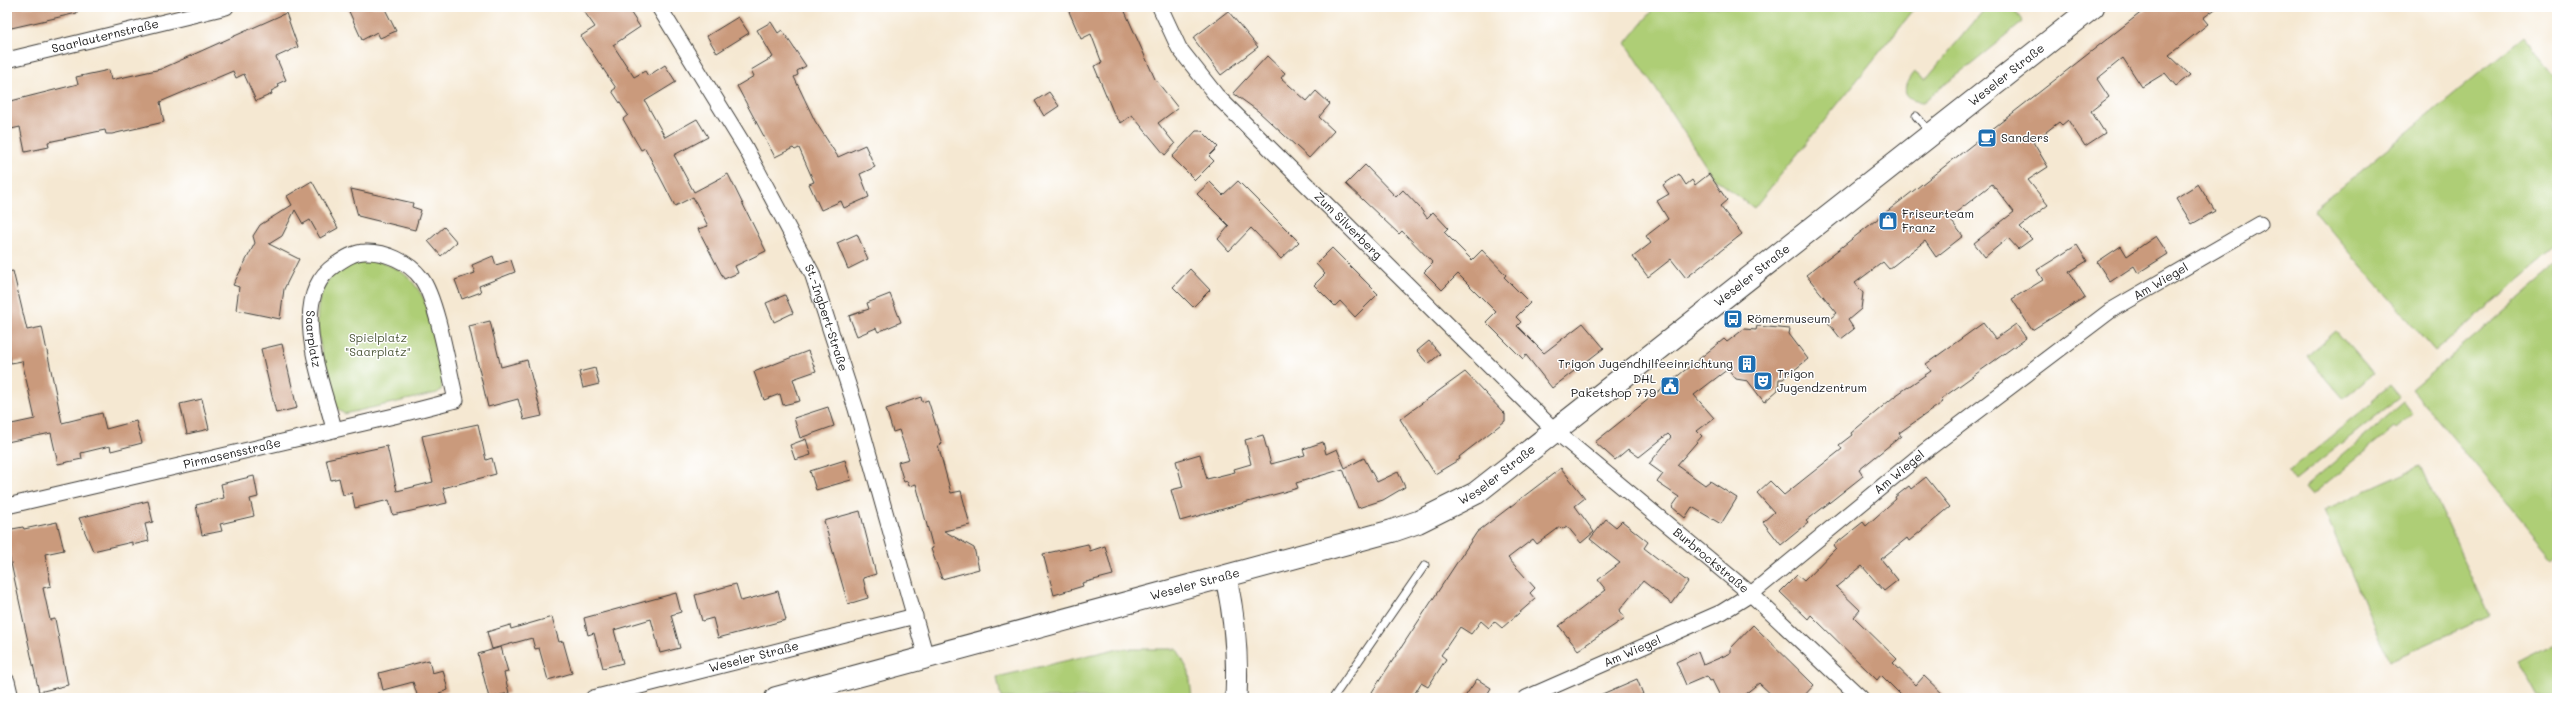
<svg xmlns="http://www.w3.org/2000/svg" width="2564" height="705" font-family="Mali,sans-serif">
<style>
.green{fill:#aece76;stroke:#657549}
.building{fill:#ca9a7b}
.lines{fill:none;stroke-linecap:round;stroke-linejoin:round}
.lane-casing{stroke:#3d3b37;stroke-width:9}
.street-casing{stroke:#3d3b37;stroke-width:17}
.secondary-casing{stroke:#3d3b37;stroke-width:23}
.primary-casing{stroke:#3d3b37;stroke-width:24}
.lane{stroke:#fff;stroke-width:7}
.street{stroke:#fff;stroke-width:15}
.secondary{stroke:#fff;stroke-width:21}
.primary{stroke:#fff;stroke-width:22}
.labels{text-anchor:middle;stroke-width:3;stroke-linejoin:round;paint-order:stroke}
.street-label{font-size:12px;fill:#1c1c1c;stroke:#fff}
.poi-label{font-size:12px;fill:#1c1c1c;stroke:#fff;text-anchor:start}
.park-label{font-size:12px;fill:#4f5a3c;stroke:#fff}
</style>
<rect width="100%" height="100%" fill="#fff"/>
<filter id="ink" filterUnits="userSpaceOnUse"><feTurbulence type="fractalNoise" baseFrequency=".025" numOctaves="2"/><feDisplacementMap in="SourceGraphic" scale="8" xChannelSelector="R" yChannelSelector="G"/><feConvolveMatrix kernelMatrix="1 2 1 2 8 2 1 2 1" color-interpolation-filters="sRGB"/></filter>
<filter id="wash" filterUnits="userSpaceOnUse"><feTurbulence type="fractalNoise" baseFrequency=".012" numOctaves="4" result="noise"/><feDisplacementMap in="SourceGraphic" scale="16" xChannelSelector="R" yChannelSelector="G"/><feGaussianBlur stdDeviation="0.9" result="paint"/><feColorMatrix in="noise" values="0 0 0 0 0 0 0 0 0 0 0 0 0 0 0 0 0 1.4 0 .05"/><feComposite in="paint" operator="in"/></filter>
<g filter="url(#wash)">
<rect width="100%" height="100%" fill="#f5e8d2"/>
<path class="green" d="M1655,7H1916L1754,208L1713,177L1626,43Z
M1979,7H2012L2023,22L1923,102C1900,101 1902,86 1914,72L1925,80L1983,11Z
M2524,36L2557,76V249L2435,351L2313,210Z
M369,260C396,264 411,275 424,299L444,376L441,390L437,393L344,414L335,406C323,354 289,271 369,260Z
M2557,267V551L2552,556L2412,389Z
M2336,331L2373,374L2344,399L2307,356Z
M2390,385L2400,397L2295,481L2288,471L2373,402L2372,400Z
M2404,402L2413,414L2396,429L2394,427L2312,495L2305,487Z
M2421,466L2490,616L2389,661L2324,510Z
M2557,641V698H2538L2518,661Z
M1115,649H1177L1189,672L1192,698H1001L997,677Z"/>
<g id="blocks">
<path class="building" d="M7,7H76L77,13L7,29Z
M347,7H384L396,31L380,38L377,32L362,40Z
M581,7H627L640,27L613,45L634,77L645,71L648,76L665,65L676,82L645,101L665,137L697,119L708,137L674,155L694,192L728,174L766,251L735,266L738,273L724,279L698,229L708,226L693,197L675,206L645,148L641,150L623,119L628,115L612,91L616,88L581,36L595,27Z
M1067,7H1123L1155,79L1178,108L1158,123L1175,144L1165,155L1132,115L1121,123L1114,114L1094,66L1102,63L1091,34L1081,39Z
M2148,7H2218L2203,18L2208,24L2169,55L2190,75L2176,86L2165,73L2142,87L2123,58L2097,79L2109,97L2091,111L2105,133L2085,146L2068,120L2062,125L2059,122L2033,142L2048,167L2028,180L2048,205L2020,227L2032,239L2018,249L2008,238L1985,257L1974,243L2014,212L1992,184L1949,218L1963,236L1936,257L1925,241L1889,269L1883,262L1855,283L1863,293L1861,309L1848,320L1854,329L1841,339L1827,321L1837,313L1806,275Z
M1228,11L1258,47L1221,75L1193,38Z
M286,13L298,47L276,57L286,80L277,84L279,87L271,91L272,94L256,101L244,74L236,78L233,71L160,102L164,122L112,134H106L105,130L48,142L49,147L25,152L20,127L7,130V102L78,84L76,77L109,70L111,80L161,69Z
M738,17L749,33L717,53L707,36Z
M771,22L778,33L782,30L806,66L797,71L798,75L794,77L815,121L838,157L865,145L875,167L860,174L869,197L844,208L841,201L821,210L809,184L814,182L799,148L795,150L793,148L775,157L737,86L754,76L751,70L773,57L757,30Z
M1267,56L1285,73L1281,78L1307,101L1316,91L1330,104L1319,117L1334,131L1309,158L1258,111L1233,93Z
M1049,92L1059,106L1044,116L1035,101Z
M1202,131L1218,147L1209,156L1214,161L1195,180L1172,157L1196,131Z
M1365,165L1396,197L1403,190L1420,208L1427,218L1433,212L1448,228L1444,232L1472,260L1482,250L1506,275L1504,277L1530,303L1516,317L1521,322L1517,326L1544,353L1583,323L1604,348L1552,388L1526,355L1523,359L1486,322L1496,312L1458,274L1442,290L1424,272L1433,263L1402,231L1399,234L1346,184Z
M1679,174L1686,185L1692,180L1695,185L1709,174L1727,200L1720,206L1742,234L1686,278L1671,259L1648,277L1633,257L1651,243L1646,236L1668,219L1657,201L1669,194L1663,185Z
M312,181L338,228L320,238L310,220L303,224L295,210L282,236L269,244L299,259L284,289L280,319L236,310L239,287L233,285L255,243L253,236L260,225L292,205L287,196Z
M1238,181L1299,242L1281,259L1251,228L1229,251L1218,239L1229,226L1197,194L1210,182L1223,195Z
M2198,184L2215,211L2192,224L2176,198Z
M351,189L413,203L412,207L421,210L415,230L358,216Z
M444,227L457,242L441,256L428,241Z
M857,234L868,259L848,269L837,243Z
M2156,236L2168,254L2138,273L2134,266L2110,282L2097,262L2121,246L2127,256Z
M2077,245L2087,261L2069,272L2085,297L2032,330L2012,299L2043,280L2037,270Z
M1332,248L1378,294L1355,317L1340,301L1335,306L1314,285L1325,274L1316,264Z
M493,256L496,265L511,260L515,272L479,286L481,292L462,299L455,280L475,273L472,265Z
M1190,269L1210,290L1193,307L1173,287Z
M13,271L27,330L42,327L62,423L102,413L106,429L136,421L142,443L111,451L110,446L81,453L82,459L58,464L51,433L7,442V425L35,419L22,361L11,363L7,343V272Z
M890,294L901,322L878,332L876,328L857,336L849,316L869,309L867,303Z
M785,295L793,313L774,322L766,303Z
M490,321L501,367L527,360L542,416L524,420L518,399L488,407L469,326Z
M1983,323L1995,339L2016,324L2026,338L1941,399L1943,402L1899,433L1901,436L1859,470L1863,476L1806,521L1808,523L1781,545L1763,522L1774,512L1757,493L1770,481L1784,495L1842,449L1839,445L1852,435L1851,433L1895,396L1931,371L1926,364Z
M1757,326L1790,329L1789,334L1808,359L1783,379H1779L1778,390L1764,402L1748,381L1736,379L1728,369L1694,395L1714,418L1697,431L1702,436L1677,465L1705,485L1710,481L1737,498L1721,524L1692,507L1685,518L1672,507L1679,497L1658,483L1657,482L1663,474L1649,464L1671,437L1668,434L1639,457L1628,449L1615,460L1595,442L1724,339L1727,342L1744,329L1756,330Z
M1429,341L1440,354L1428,364L1417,351Z
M282,344L297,408L276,413L261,349Z
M808,351L816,371L793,379L800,401L783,405L780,394L764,400L754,372Z
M595,368L599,384L583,388L579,372Z
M1465,372L1505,414V421L1459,457L1460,459L1435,474L1400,419Z
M921,397L922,402L928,400L942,444L938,445L951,493L961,491L970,525L944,531L974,548L979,569L942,579L931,549L933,548L916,484L909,486L907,481L904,482L898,462L909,459L899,430L893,432L886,409Z
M202,399L209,429L187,434L180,404Z
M828,407L834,426L800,438L794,418Z
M478,424L486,460L492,458L496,474L443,488L447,503L393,515L389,500L355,508L352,493L343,495L339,478L331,480L326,459L387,446L397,491L433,482L422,436Z
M1263,435L1271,464L1305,455L1303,449L1323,442L1326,454L1337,449L1345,468L1364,458L1377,482L1398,472L1405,487L1383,500L1358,508L1343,469L1296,483L1298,488L1180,521L1171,490L1183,487L1176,461L1200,454L1207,479L1235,472L1234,469L1251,464L1245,440Z
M806,439L811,455L795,460L790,445Z
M845,460L851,480L816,490L810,471Z
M1561,468L1585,498L1575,506L1594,532L1581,543L1567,526L1562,529L1560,527L1537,544L1533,539L1508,558L1535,588L1530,593L1535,599L1502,628L1494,621L1489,628L1481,621L1471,634L1460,627L1441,655L1446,659L1428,687L1421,683L1412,698H1368L1477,532Z
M254,476L258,497L250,499L254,516L220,524L222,531L202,535L196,505L224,498L221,484Z
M1926,477L1950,507L1909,541L1907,538L1881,559L1898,580L1884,591L1862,566L1836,587L1860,610L1854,617L1897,659L1893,663L1916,685L1924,676L1947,698H1904L1881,675L1877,680L1811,615L1808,619L1780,592L1797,575L1804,581L1836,548L1834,545L1863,522L1866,526L1896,499L1895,497L1909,486L1911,489Z
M148,501L153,522L145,524L149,541L132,545V542L93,551L79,518Z
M860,511L876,574L863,578L868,598L848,604L824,521Z
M1606,519L1616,527L1622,521L1648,542L1644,548L1688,582L1672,604L1643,581L1619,611L1625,618L1578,650L1559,626L1606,590L1598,580L1620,563L1590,539Z
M57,522L64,550L45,554L51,586L43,588L50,620L55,619L68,685L39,692L7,545V530L23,527L24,529Z
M1088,544L1090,551L1105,546L1113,575L1082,583L1083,586L1054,595L1043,554Z
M736,584L741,601L778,591L786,620L718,638L713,618L702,621L695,595Z
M676,593L681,612L671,615L680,648L660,653L651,619L614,630L623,663L603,668L594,633L588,635L584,618Z
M552,617L559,642L563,641L572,673L548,680L539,648L535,649L532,638L492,649L487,632L510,625L511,629Z
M1753,625L1814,685L1802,698H1775L1759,683L1740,698H1721L1712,680L1710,681L1707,676L1686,685L1676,662L1698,652L1703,665L1731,653V648Z
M501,647L508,672L504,673L509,693L489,698L478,654Z
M429,660L432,673L443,670L448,690L439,693L440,698H418L413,682L383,690L379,673Z
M1477,679L1491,688L1485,698H1464Z
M1637,679L1643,694L1635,698H1593Z"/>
</g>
</g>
<g filter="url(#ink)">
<use href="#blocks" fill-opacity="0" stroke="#3d3b37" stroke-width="1"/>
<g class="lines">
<g class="lane-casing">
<path id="lane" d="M1916,116L1930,132
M1333,698L1425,565"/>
</g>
<g class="street-casing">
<g id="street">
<path id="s1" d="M659,7L745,147L812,273L856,409L926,657"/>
<path id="s2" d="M1160,7L1179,48L1216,95L1554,430L1751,594L1861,698"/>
<path id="s3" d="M7,60L226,7"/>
<path id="s4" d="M7,506L394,416L456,400C449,371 437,299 421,278C409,262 385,251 365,252C354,252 344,259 335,265C286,298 323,383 334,429"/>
<path d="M7,681L11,698"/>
<path id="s5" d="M593,698L915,616"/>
<path id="s6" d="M1526,698L1722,612L1751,594L1924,452L2110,311L2260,224"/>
</g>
</g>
<g class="secondary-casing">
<path id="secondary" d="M1226,578C1235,618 1238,657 1236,698"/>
</g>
<g class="primary-casing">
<g id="primary">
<path id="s7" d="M776,698L1392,531L1418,522L1476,493L2093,7"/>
</g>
</g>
<use href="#lane" class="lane"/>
<use href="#street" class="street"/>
<use href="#secondary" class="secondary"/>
<use href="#primary" class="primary"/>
</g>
</g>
<defs>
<g id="cafe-square" transform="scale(1)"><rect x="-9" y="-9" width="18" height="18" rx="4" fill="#1f6fb2" stroke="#fff"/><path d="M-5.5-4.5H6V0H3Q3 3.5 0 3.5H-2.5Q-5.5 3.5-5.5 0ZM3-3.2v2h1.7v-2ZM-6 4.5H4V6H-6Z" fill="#fff"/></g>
<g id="shop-square" transform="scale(1)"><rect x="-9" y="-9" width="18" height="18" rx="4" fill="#1f6fb2" stroke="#fff"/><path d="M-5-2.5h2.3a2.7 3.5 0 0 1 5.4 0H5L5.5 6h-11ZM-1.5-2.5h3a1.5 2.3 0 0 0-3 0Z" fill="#fff"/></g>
<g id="bus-square" transform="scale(1)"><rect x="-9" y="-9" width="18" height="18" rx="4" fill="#1f6fb2" stroke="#fff"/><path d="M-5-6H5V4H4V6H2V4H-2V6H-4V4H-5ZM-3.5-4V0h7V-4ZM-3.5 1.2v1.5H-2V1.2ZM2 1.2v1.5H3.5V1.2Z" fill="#fff"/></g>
<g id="building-square" transform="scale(1)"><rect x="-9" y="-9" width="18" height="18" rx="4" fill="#1f6fb2" stroke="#fff"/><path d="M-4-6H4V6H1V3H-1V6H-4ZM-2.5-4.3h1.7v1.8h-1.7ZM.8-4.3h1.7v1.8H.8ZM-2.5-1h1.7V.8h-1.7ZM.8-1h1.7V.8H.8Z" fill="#fff"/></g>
<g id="theatre-square" transform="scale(1)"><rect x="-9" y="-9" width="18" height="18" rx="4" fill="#1f6fb2" stroke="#fff"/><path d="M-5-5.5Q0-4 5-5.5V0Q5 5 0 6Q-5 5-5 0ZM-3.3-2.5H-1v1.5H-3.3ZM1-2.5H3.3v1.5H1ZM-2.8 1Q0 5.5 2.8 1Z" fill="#fff"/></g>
<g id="civic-square" transform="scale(1)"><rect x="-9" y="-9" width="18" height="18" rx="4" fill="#1f6fb2" stroke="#fff"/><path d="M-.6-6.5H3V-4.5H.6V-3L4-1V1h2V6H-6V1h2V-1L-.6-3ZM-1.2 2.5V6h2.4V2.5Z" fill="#fff"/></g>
</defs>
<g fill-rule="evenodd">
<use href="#cafe-square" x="1987" y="138"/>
<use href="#shop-square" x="1888" y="221"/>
<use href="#bus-square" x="1733" y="319"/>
<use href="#building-square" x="1747" y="364"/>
<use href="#theatre-square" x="1763" y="381"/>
<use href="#civic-square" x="1670" y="386"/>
</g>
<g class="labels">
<g class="street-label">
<text dy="4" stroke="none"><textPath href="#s3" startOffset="101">Saarlauternstraße</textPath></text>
<text dy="4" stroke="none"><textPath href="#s7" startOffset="1406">Weseler Straße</textPath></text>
<text dy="4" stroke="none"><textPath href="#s2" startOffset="291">Zum Silverberg</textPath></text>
<text dy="4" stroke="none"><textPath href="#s7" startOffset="1082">Weseler Straße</textPath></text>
<text dy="4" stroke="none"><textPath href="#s6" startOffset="764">Am Wiegel</textPath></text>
<text dy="4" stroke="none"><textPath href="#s1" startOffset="354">St.-Ingbert-Straße</textPath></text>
<text dy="4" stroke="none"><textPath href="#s4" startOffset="768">Saarplatz</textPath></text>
<text dy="4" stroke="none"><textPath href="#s4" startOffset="231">Pirmasensstraße</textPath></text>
<text dy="4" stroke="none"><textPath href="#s6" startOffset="440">Am Wiegel</textPath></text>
<text dy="4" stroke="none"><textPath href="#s7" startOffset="758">Weseler Straße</textPath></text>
<text dy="4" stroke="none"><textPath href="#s2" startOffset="785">Burbrockstraße</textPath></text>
<text dy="4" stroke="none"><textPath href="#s7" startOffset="434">Weseler Straße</textPath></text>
<text dy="4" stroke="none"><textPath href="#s6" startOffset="116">Am Wiegel</textPath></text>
<text dy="4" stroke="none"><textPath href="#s5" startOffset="166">Weseler Straße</textPath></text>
</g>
<g class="poi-label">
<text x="2001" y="142">Sanders</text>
<text x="1902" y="218">Friseurteam<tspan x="1902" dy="14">Franz</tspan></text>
<text x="1747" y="323">Römermuseum</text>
<text x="1733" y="368" text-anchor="end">Trigon Jugendhilfeeinrichtung</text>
<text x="1777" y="378">Trigon<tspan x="1777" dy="14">Jugendzentrum</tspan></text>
<text x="1656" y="383" text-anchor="end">DHL<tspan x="1656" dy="14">Paketshop 779</tspan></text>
</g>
<g class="park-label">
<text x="378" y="342">Spielplatz<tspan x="378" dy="14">"Saarplatz"</tspan></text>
</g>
</g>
<rect width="2564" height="705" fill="none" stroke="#fff" stroke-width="24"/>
</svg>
